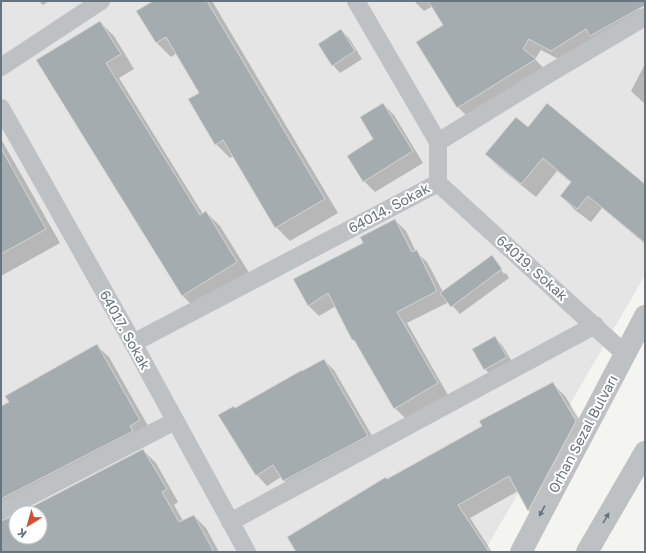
<svg xmlns="http://www.w3.org/2000/svg" width="646" height="553" font-family="'Golos Text',sans-serif">
<style>
.built{fill:#e4e5e4;fill-rule:evenodd}
.shadow{fill:#0003}
.building{fill:#a4acb0;stroke:#d5d5d3}
.lines{fill:none;stroke-linecap:round;stroke-linejoin:round}
.minor{stroke:#bdc1c4;stroke-width:18}
.tertiary{stroke:#bdc1c4;stroke-width:22}
.oneway{fill:#65747f}
.labels{text-anchor:middle;stroke-width:4;stroke-linejoin:round;paint-order:stroke}
.street-label{font-size:14px;fill:#65747f;stroke:#fff}
</style>
<rect width="100%" height="100%" fill="#f4f4f0"/>
<path class="built" d="M1,1H645V275L484,552H1ZM16,513H40V537H16Z"/>
<path class="shadow" d="M39,1H49L43,5Z
M155,1H212L338,213L290,241L276,227L233,156L230,158L216,144L201,93L177,53L171,57L157,43Z
M414,1H635L645,20L562,61L541,50L535,59L546,71L469,118L458,107L445,26L433,6L424,11Z
M100,22L114,36L134,69L119,78L203,214L206,212L220,226L251,276L196,309L182,295L37,61Z
M341,30L349,38L362,59L340,73L333,65Z
M645,64V104L631,91Z
M383,104L394,115L423,163L375,192L364,181Z
M528,129L645,185V244L602,208L591,222L575,210L561,196L572,183L557,171L536,197L500,168L486,154Z
M1,139L60,243L1,276Z
M395,220L406,231L416,252L427,262L443,292L492,257L499,264H497L504,274L506,273L509,278L460,314L449,302L407,323L448,395L406,419L395,408L357,343L353,340L336,306L319,316L308,305L364,244Z
M494,337L502,345L514,365L492,377L485,369Z
M96,345L109,357L152,433L5,518L3,522L16,516V537H40V513H22L143,450L156,463L178,502L174,505L183,521L194,516L206,528L219,552H1V407Z
M324,360L334,370L378,446L294,491L281,477L267,486L257,475L236,409Z
M552,383L565,396L588,434L541,523L529,511L518,491L470,518L492,552H297L388,480L483,427Z"/>
<path class="building" d="M153,1H207L325,199L275,228L223,140L215,145L188,99L199,93L166,37L156,43L136,11Z
M428,1H645V6L640,8L590,36L586,29L551,51L529,39L523,49L536,59L457,108L416,42L443,25Z
M100,21L121,54L106,63L200,215L206,211L237,262L182,296L36,60Z
M341,29L355,51L332,66L318,44Z
M383,103L413,151L363,182L347,156L373,139L360,117Z
M547,103L645,184V243L588,196L577,209L560,196L571,182L543,158L521,184L485,154L516,117L528,127Z
M1,148L46,229L1,254Z
M395,219L412,252L417,250L437,291L397,312L438,383L394,409L354,340H352L328,293L308,306L293,279L363,243L360,237Z
M492,255L502,269L451,307L440,293Z
M495,336L507,357L484,370L472,349Z
M97,344L140,420L130,426L133,431L1,499V406L9,402L5,396Z
M324,359L368,436L283,481L273,465L256,476L218,415L234,406L235,408L302,370V371Z
M553,382L576,421L528,511L509,476L458,505L489,552H296L287,537L386,477L387,479L482,426L479,421Z
M143,449L167,489L162,492L179,522L194,515L214,552H1V521L16,515V537H40V513H20Z"/>
<g class="lines">
<path class="minor" d="M356,1L438,142
M1,67L101,1
M1,108L133,343L247,552
M438,183L625,354
M133,343L438,183V142L547,75L645,17
M1,511L175,421
M230,522L595,325"/>
<path class="tertiary" d="M521,552L645,316
M587,552L645,452"/>
</g>
<defs><path id="oneway-solid" d="M-6-.8H1V-3.2L6.5 0L1 3.2V.8H-6Z"/></defs>
<g class="oneway">
<use href="#oneway-solid" transform="translate(542 511) rotate(118)"/>
<use href="#oneway-solid" transform="translate(606 518) rotate(-60)"/>
</g>
<g class="labels">
<g class="street-label">
<text transform="translate(389 208) rotate(-28)" y="5">64014. Sokak</text>
<text transform="translate(532 268) rotate(42)" y="5">64019. Sokak</text>
<text transform="translate(125 330) rotate(61)" y="5">64017. Sokak</text>
<text transform="translate(583 434) rotate(-62)" y="5">Orhan Sezal Bulvarı</text>
</g>
</g>
<rect width="646" height="553" fill="none" stroke="#65747f" stroke-width="4"/>
<g transform="translate(28 525) rotate(217)"><circle r="19" fill="#ffffff" stroke="#c1c7cc"/>
<path d="M0-3L7 15L0 10L-7 15Z" fill="#d64f2e"/>
<text y="-6" font-size="11" font-weight="bold" text-anchor="middle" fill="#65747f">K</text>
</g>
</svg>
